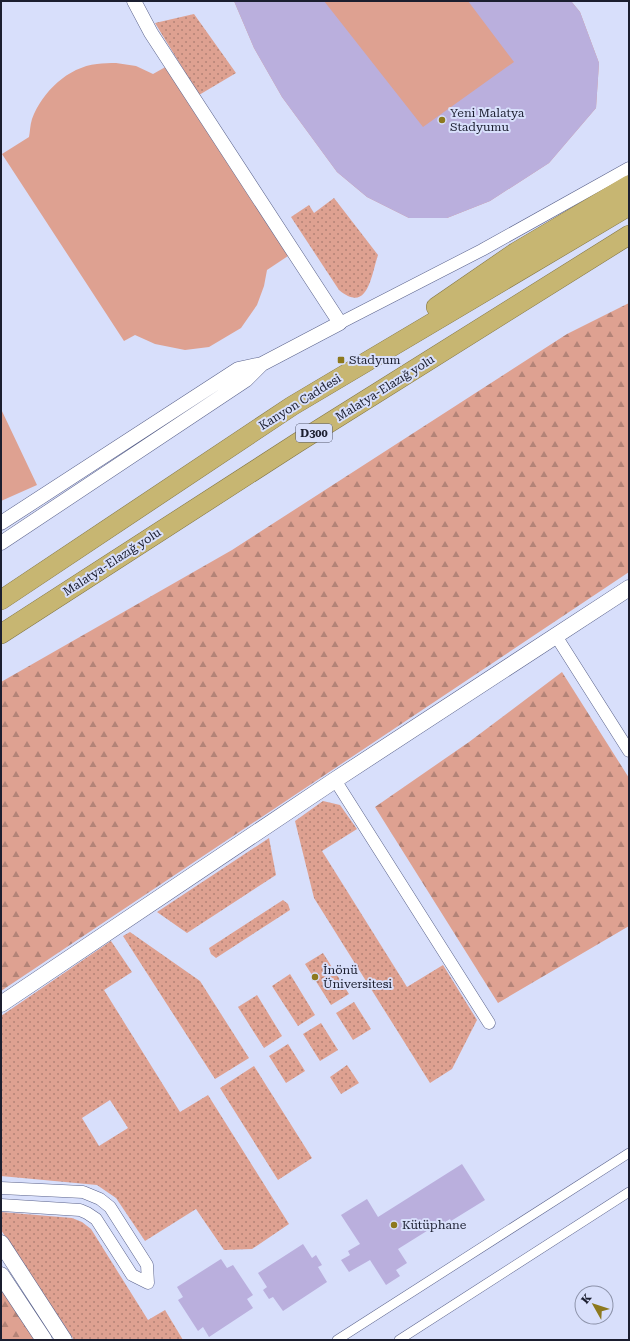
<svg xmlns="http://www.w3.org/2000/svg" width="630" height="1341" font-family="'Roboto Serif',serif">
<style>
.grass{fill:url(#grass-dots);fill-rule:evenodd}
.forest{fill:url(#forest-firs)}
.garden{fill:#dea191}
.building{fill:#baafdd}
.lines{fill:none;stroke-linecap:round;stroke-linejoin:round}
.pedestrian-casing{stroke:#5b638c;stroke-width:10}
.minor-casing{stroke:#5b638c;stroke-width:13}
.tertiary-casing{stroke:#5b638c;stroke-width:15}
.secondary-casing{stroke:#5b638c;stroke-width:17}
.trunk-casing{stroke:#827544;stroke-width:20}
.pedestrian{stroke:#fff;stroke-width:9}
.minor{stroke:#fff;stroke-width:12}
.tertiary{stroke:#fff;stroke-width:14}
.secondary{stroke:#fff;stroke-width:16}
.trunk{stroke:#c7b672;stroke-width:19}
.poi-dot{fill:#8d791e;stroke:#d8dffb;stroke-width:1.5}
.labels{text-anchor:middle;stroke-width:4;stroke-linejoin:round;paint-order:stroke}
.shield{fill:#d8dffb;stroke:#54586c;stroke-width:1}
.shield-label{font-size:11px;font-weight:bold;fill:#1b1e2f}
.poi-label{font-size:12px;fill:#1b1e2f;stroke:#d8dffb;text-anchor:start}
.street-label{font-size:12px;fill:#1b1e2f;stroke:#d8dffb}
</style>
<defs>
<pattern id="grass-dots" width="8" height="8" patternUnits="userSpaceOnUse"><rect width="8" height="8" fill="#dea191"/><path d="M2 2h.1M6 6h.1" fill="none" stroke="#b38377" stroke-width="1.8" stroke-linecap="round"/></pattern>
<pattern id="forest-firs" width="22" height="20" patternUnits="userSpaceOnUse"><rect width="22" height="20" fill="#dea191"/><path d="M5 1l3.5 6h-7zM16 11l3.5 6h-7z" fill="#b38377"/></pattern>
</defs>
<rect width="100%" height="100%" fill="#d8dffb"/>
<path class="grass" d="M194,14L236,73L199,95L155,23Z
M334,198L378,255C371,276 368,314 339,290L291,217L309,205L314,213Z
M323,801L340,805L357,829L322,851L407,987L443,965L477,1020L452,1069L430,1083L314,898L295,821Z
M269,838L276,875L187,933L157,912Z
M283,900L288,904L290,910L216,958L211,954L209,948Z
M130,932L200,981L249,1058L215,1079L123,936Z
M111,941L132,972L104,990L180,1112L208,1095L289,1224L252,1249L224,1250L196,1209L145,1241L116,1198L97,1185L1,1176V1016ZM110,1100L128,1128L99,1146L82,1118Z
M323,953L349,994L331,1005L305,964Z
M290,974L315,1015L298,1026L272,986Z
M257,995L282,1036L264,1048L238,1007Z
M354,1002L371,1029L353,1040L336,1013Z
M321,1023L338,1050L320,1061L303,1034Z
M288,1044L305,1071L286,1083L269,1056Z
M347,1065L359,1083L341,1094L330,1077Z
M254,1066L312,1158L278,1180L220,1088Z
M1,1212L72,1218L82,1222L91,1229L148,1320L165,1310L183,1340H74L1,1230Z"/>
<path class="forest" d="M629,303V572L1,991V682L232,550L567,334Z
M562,672L629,778V926L498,1003L375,807L469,742Z
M1,1275L43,1340H1Z"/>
<path class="garden" d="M234,1H571L580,12L599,63L596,108L549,163L490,201L447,218H409L367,197L337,172L282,97L254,48Z
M116,63L136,66L153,74L169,65L291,254L267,270L264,286L257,305L241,328L209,347L185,350L155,344L135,335L124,341L2,154L29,137C30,132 30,125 32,119C42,92 68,67 97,64C103,63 110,63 116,63Z
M1,409L37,485L1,501Z"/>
<path class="building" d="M234,1H324L423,127L514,62L468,1H571L580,12L599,63L596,108L549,163L490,201L447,218H409L367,197L337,172L282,97L254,48Z
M462,1164L485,1200L451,1221L450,1219L431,1231L430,1229L398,1249L407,1263L396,1270L400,1276L386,1285L370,1260L349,1272L341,1260L350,1255L348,1251L360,1244L341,1215L367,1199L378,1217Z
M303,1244L312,1258L316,1255L322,1265L318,1267L327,1282L283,1311L273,1297L269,1299L263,1290L267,1287L258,1273Z
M221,1259L227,1268L233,1265L253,1295L247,1299L253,1308L209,1337L203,1327L198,1331L178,1300L183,1297L177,1287Z"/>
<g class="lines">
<g class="pedestrian-casing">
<path id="pedestrian" d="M337,1340L629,1153
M399,1340L629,1192"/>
</g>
<g class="minor-casing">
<path id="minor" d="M340,323L482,250L629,168
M556,636L629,751
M335,780L489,1023
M1,1188L83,1192L100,1199L110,1207L147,1265L148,1283L132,1275L96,1219L87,1213L80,1210L1,1205"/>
</g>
<g class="tertiary-casing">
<path id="tertiary" d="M1,523L238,369L262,364L340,323L151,33L134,1
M1,543L246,380L262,364"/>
</g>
<g class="secondary-casing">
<path id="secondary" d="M1,1004L335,780L629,588
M1,1243L64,1340
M1,1275L44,1340"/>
</g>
<g class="trunk-casing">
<path id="trunk" d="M436,307L516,252L629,185
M1,600L292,406L629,206
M1,634L297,443L629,235"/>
</g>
<use href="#pedestrian" class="pedestrian"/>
<use href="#minor" class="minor"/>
<use href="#tertiary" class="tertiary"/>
<use href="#secondary" class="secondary"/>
<use href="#trunk" class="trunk"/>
</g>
<g class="poi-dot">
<circle cx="442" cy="120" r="4"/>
<rect x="337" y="356" width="8" height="8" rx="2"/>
<circle cx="315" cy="977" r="4"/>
<circle cx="394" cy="1225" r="4"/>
</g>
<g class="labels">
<rect class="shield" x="296" y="424" width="36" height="18" rx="3"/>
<g class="shield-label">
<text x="314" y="437">D300</text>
</g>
<g class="poi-label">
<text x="450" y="117">Yeni Malatya<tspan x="450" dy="14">Stadyumu</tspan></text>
<text x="349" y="364">Stadyum</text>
<text x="323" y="974">İnönü<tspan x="323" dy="14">Üniversitesi</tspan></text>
<text x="402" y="1229">Kütüphane</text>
</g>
<g class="street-label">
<text transform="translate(385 388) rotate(-32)" y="4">Malatya-Elazığ yolu</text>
<text transform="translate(300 402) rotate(-32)" y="4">Kanyon Caddesi</text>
<text transform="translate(112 562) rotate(-33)" y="4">Malatya-Elazığ yolu</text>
</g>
</g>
<rect width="630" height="1341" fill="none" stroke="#1b1e2f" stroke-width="4"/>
<g transform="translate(594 1305) rotate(309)"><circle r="19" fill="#d8dffb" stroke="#8c92a9"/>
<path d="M0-3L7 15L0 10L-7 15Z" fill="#8d791e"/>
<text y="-6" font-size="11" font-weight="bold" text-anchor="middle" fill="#1b1e2f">K</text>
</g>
</svg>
